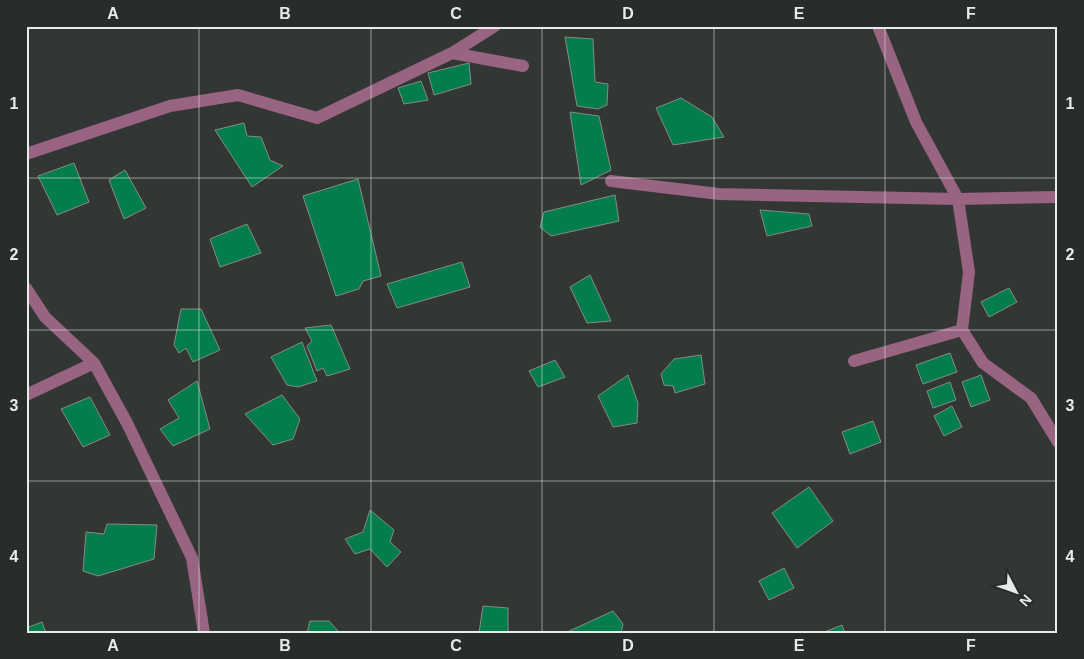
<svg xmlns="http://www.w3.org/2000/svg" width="1084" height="659" font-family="Helvetica,sans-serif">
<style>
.building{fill:#047d4d;stroke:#868c88}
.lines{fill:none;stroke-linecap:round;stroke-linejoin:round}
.minor{stroke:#996382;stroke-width:12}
.grid{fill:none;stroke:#e8ece9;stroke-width:1;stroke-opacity:0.55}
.neatline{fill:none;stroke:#e8ece9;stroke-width:2}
.grid-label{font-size:16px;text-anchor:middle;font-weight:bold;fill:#e8ece9}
</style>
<rect width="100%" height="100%" fill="#323734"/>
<path class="building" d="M565,37L593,39L595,82L608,84L607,105L598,109L577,106Z
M469,63L471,84L434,95L428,73Z
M421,81L428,100L404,104L398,88Z
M681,98L712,117L724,137L673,145L656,108Z
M570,112L599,116L611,170L581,185Z
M244,123L247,136L261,137L270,160L283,166L252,187L215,130Z
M74,163L89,202L57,215L38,176Z
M125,170L146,208L124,219L109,180Z
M358,179L381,276L363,281L359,289L336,296L303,196Z
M615,195L619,221L551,236L540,227L544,212Z
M760,210L809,214L812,226L767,236Z
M247,224L261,253L220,267L210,239Z
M462,262L470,287L397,308L387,284Z
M590,275L611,321L587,323L570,287Z
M1009,288L1017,302L989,317L981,302Z
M181,309H201L220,350L193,362L186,348L179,353L174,345Z
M331,325L350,369L327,376L323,368L317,371L307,346L312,341L305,328Z
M302,342L317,381L298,387L287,385L271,357Z
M950,353L957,372L923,384L916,365Z
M701,355L705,384L675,393L673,386L664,385L661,374L674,359Z
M555,360L565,377L538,387L529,371Z
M628,375L638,403L637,423L613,427L598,396Z
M981,375L990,400L971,407L962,382Z
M197,381L210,429L173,446L160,429L179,418L168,400Z
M950,382L956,400L933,408L927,391Z
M282,395L300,419L293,439L273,445L245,414Z
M90,397L110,435L83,447L61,409Z
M952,406L962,427L944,436L934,416Z
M873,421L881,442L850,454L842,432Z
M809,487L833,521L797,548L772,513Z
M370,510L394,530L390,542L401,552L387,567L370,549L355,554L345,539L363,532Z
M107,524L157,525L154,559L98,576L83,571L86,532L104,534Z
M784,568L794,588L769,600L759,581Z
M483,606L508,608V633H479Z
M613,611L623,624L621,633H565Z
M310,621H329L340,633H307Z
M42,622L46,633H26V628Z
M842,625L845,633H822Z"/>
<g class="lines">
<path class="minor" d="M878,26L916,122L958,199L969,272L962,330L983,363L1031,398L1058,442
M452,53L495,26
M26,154L170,106L238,95L317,118L452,53L523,66
M611,181L719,194L958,199L1058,197
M26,288L45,317L94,363L127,423L192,558L204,633
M854,361L962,330
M26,395L94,363"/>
</g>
<path class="grid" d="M199,26V633M371,26V633M542,26V633M714,26V633M885,26V633M26,178H1058M26,330H1058M26,481H1058"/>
<rect width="1084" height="659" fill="none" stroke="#282d2a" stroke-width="55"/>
<g transform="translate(1016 592) rotate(131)" stroke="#282d2a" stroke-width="4" paint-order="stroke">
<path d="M0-4L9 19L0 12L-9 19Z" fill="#e8ece9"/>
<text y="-8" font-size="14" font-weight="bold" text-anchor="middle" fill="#e8ece9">N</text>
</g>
<rect x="28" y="28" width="1028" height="604" class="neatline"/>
<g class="grid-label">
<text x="113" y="19">A</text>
<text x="285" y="19">B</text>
<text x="456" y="19">C</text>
<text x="628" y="19">D</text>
<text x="799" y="19">E</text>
<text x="971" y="19">F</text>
<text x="14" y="109">1</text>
<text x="1070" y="109">1</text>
<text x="14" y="260">2</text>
<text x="1070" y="260">2</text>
<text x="14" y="411">3</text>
<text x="1070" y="411">3</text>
<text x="14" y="562">4</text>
<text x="1070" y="562">4</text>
<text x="113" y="651">A</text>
<text x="285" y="651">B</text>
<text x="456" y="651">C</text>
<text x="628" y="651">D</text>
<text x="799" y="651">E</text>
<text x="971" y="651">F</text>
</g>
</svg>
